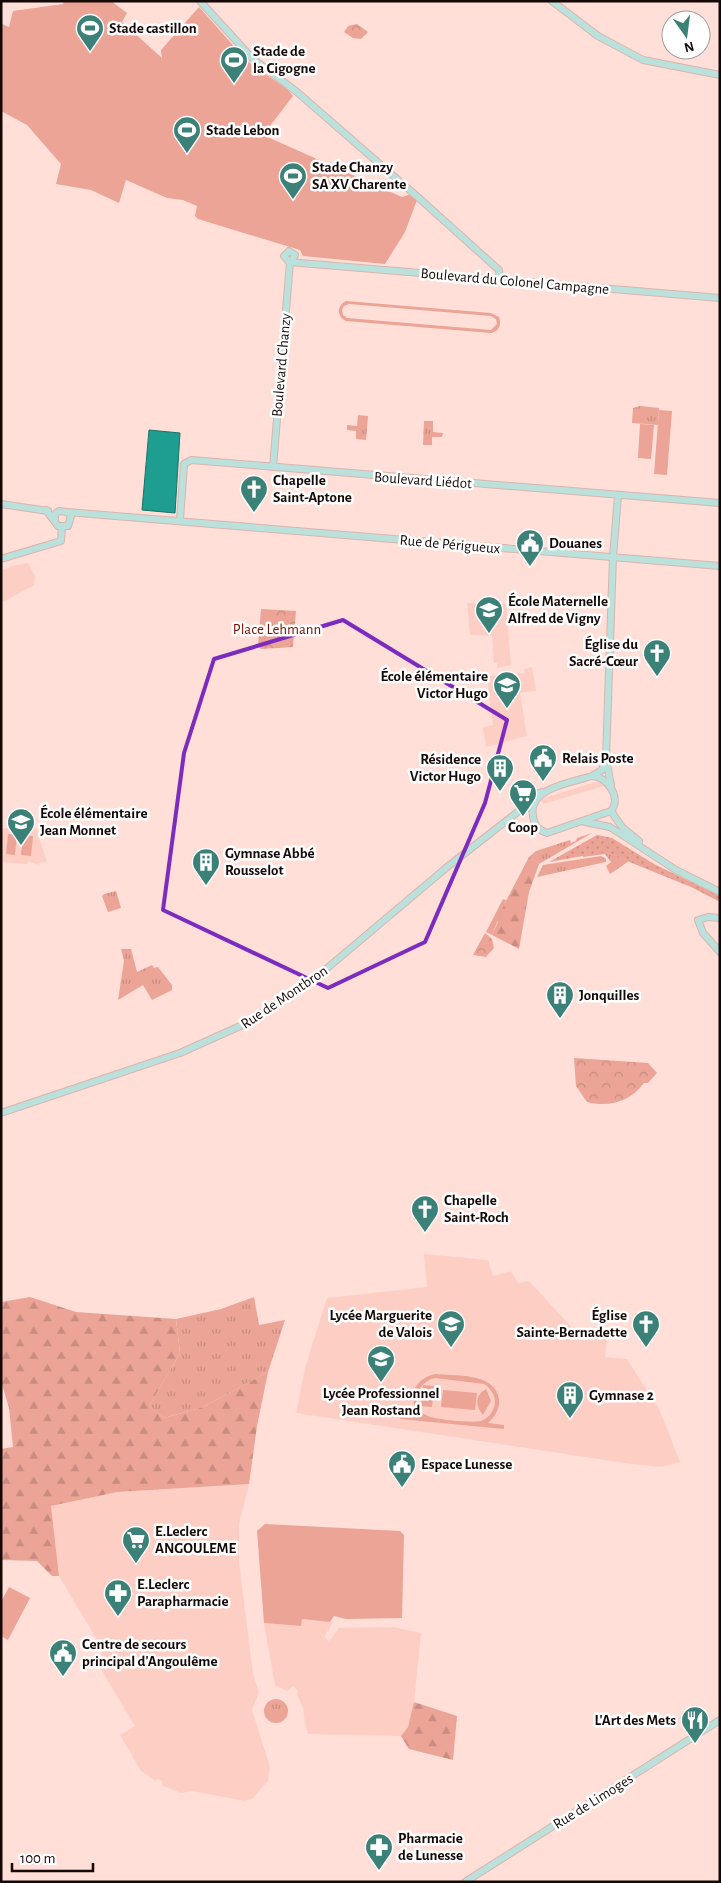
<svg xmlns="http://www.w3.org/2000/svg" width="721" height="1883" font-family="'Alegreya Sans',sans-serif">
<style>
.built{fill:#fdcec4}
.grass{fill:url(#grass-tufts)}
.forest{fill:url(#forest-firs)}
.park{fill:url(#park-crowns)}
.garden{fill:url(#garden-dots)}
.pitch{fill:#eba496;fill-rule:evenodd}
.water{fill:#1d9e91;stroke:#1b7168}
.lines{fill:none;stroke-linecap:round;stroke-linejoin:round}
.secondary-casing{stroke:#dab5ad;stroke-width:8}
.secondary{stroke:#bbe1dd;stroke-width:6}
.marked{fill:none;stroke:#7b2cbf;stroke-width:4;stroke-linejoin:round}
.labels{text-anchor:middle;stroke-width:5;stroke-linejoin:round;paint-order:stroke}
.poi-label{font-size:15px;font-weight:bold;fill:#150907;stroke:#fff;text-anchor:start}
.street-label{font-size:15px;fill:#150907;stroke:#fff}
.park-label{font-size:15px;fill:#761201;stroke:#fff}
</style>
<defs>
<pattern id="grass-tufts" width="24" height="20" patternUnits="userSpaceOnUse" patternTransform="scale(1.25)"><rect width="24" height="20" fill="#eba496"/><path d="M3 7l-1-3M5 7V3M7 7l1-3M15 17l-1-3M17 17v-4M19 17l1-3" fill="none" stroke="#c98c80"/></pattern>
<pattern id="forest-firs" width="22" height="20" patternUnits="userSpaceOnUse" patternTransform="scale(1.25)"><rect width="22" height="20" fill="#eba496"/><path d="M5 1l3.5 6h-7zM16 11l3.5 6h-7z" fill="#c98c80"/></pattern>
<pattern id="park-crowns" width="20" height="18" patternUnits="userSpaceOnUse" patternTransform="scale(1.25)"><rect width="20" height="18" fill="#eba496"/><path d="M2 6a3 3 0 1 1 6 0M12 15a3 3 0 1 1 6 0" fill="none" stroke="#c98c80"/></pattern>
<pattern id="garden-dots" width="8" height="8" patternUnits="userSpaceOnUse" patternTransform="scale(1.25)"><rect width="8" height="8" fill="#eba496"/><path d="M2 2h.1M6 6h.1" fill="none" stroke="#c98c80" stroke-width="1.8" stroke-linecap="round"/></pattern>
</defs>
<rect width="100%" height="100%" fill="#ffdfd8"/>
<path class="built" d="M28,563L35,576L34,585L1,603V571L15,565Z
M467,603L506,604L511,665L497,668V663H494L492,636L470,635Z
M532,667L536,691L520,693L527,736L486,747L483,727L493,725L487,676L525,673L524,669Z
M602,780L604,786L543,804L541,799Z
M1,828L25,830L36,828L47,862L39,863V865L28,861L27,864L1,862Z
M424,1254L488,1260L493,1276L511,1271L518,1283L529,1281L577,1333L608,1331L605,1357L627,1359L660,1411L680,1462L662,1467L631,1464L296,1413L305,1368L327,1298L427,1287Z
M249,1484L239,1524V1562L253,1674L259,1692L252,1710L270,1767L268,1781L252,1799L245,1801L192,1791L181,1793L163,1786L162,1781L158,1779L156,1781L141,1771L120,1735L135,1726L96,1661L102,1657L99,1643L59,1576L51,1506L117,1492Z
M301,1619L333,1622L324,1637L329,1641L339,1628L393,1627L421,1633L414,1702L408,1727L401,1736L308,1734L305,1724L303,1708L297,1694L298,1690L293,1686L287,1691L275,1685L264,1623L300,1626Z"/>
<path class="grass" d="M640,406L659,408L658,425L632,423L633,408Z
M358,415L368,416L366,440L356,439V431L347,430V425L357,426Z
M424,421H433V432L443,433L442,437H432V445H423Z
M592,833L539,864L529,857L536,851L570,840L571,843L576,841L577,838Z
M601,851L605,852L629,861L610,874L606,866L611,862L605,854L583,857V854Z
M601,856L606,859V862L537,877L543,865Z
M116,891L121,908L108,912L102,896L104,894Z
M121,949H131L137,972L152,965L154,968L158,967L172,985V990L152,1000L143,985L118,1000L124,960Z
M254,1297L259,1325L285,1320L268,1372L203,1407L164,1418L149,1406L180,1353L176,1319L221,1309Z
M264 1711a12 12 0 1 1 24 0a12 12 0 1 1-24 0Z"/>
<path class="forest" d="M529,857L539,864L529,892L519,949L492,935L498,922L496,920Z
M30,1297L76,1312L176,1319L180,1353L149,1406L164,1418L203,1407L268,1372L257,1426L249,1484L117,1492L51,1506L59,1576H52L37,1561L1,1560V1449L13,1447L9,1408L1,1381V1302Z
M414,1702L457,1716L453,1760L409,1749L401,1736L408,1727Z"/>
<path class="park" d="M357,24L368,32L361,39L353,38L344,32L348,26Z
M261,609L296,611L293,647L261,649L258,646Z
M485,933L492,939L494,948L486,957L473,955Z
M574,1058L648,1063L657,1073L648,1083H644C631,1101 609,1108 587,1102L576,1086Z"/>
<path class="garden" d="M597,835L612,838L654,864L720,896V902L691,887L605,852L549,862Z"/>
<path class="pitch" d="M64,1H111L127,13L122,22L162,58L161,50L199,7L247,61L287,89L293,96L263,135L402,197L411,194L417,200L405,232L385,264L303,256L300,250L198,219L195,216L197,206L183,200L167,198L126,180L119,203L91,190L56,184L61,164L27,125L1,111V27L2,24L9,27L13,11L63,4Z
M346,301L491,313L499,317C502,325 499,331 491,333L346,321C337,317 336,306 346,301ZM349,304L491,316L496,319L497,324L491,330L347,318L343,315L342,310L344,306Z
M659,410L672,411L667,475L654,474Z
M640,424L654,425L651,459L638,458Z
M8,834H17L15,855L6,854Z
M23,835L33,836L31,856L21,855Z
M503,899L506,900L492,935L486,932Z
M435,1374C454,1376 495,1372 499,1399C500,1409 495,1416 488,1423L504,1425V1429L400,1419V1414L420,1416C407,1398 413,1379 435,1374ZM435,1378L484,1384C492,1389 497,1398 494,1407C492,1414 487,1419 481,1421C472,1423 434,1420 426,1415C407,1406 418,1381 435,1378Z
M423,1385L434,1386L432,1407L421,1406Z
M486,1389L491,1401L483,1415C475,1406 475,1395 486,1389Z
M443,1390L477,1393L475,1410L441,1407Z
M265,1524L400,1531L404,1535L402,1618L346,1619L334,1616L330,1622L302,1619L301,1626L264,1623L257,1531Z
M9,1587L30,1598L8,1640L1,1636V1602Z"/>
<path class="water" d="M149,430L180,433L175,513L142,510Z"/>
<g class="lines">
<g class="secondary-casing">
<path id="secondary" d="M200,1L252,58L297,92L420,199L499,270L500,280
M552,1L598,36L643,60L720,75
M291,262L295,255L289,251L284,256L289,262L720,298
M273,467L290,262
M1,504L48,511
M46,510L58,526H68L71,516L67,512L59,511L55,514V521
M67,512L720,566
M180,520L184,464L191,460L720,503
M1,559L61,541L62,526
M606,760L611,785
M592,776L602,770L606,757L613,557L618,496
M592,776C607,776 622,798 611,811L547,833C538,830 534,825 533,816C527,788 573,782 592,776Z
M526,808L523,798L542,792
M611,811L622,827L639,841
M585,822L610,827L676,870L720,892
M720,918L708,917L698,920L703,933L720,952
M1,1113L180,1053L247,1023L319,975L446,868L524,807
M465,1882L720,1720"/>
</g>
<use href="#secondary" class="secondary"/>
</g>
<path class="marked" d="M343,620L507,720L485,803L425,942L328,988L163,910L184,753L214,659Z"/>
<defs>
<g id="stadium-pin" transform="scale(1.4375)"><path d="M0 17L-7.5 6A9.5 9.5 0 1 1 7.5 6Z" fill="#3c8178" stroke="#fff"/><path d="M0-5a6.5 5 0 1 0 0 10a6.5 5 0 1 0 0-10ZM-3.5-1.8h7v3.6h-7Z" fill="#fff"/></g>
<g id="church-pin" transform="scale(1.4375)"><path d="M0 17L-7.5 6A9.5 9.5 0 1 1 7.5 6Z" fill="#3c8178" stroke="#fff"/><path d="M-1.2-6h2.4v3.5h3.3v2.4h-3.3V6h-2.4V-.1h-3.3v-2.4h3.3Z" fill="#fff"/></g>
<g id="civic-pin" transform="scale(1.4375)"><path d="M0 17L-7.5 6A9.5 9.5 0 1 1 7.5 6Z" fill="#3c8178" stroke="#fff"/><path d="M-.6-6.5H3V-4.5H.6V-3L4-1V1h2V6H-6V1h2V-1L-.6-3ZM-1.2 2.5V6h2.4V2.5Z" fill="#fff"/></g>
<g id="school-pin" transform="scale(1.4375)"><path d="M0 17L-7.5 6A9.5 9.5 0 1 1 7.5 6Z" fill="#3c8178" stroke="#fff"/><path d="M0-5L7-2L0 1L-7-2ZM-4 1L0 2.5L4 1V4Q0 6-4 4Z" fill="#fff"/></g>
<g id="building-pin" transform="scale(1.4375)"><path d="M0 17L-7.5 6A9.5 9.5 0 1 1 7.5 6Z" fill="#3c8178" stroke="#fff"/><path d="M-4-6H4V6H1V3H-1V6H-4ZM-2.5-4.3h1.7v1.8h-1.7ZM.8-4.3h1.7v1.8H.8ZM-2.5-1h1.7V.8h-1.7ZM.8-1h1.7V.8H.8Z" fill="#fff"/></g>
<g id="supermarket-pin" transform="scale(1.4375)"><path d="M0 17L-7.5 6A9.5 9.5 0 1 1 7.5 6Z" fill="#3c8178" stroke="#fff"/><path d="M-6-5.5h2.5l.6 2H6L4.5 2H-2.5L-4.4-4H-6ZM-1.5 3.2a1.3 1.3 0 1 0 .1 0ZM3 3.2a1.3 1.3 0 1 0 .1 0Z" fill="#fff"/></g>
<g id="pharmacy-pin" transform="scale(1.4375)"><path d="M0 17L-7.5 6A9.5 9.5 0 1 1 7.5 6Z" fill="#3c8178" stroke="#fff"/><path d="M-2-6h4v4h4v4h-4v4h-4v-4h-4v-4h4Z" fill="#fff"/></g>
<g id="restaurant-pin" transform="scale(1.4375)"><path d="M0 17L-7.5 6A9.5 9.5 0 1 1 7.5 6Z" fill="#3c8178" stroke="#fff"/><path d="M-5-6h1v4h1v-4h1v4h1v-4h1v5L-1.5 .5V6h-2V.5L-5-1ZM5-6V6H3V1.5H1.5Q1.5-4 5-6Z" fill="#fff"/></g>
</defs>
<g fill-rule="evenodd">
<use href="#stadium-pin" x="90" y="28"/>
<use href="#stadium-pin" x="234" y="60"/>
<use href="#stadium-pin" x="187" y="130"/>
<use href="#stadium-pin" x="293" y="176"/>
<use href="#church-pin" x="254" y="489"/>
<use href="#civic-pin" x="530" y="543"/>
<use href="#school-pin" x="489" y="610"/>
<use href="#church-pin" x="657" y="653"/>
<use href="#school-pin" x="507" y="685"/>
<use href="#civic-pin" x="543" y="758"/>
<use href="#building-pin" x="500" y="768"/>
<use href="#supermarket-pin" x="523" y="793"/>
<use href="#school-pin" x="21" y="822"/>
<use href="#building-pin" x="206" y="862"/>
<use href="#building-pin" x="560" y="995"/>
<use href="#church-pin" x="425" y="1209"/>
<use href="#school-pin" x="451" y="1324"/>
<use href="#church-pin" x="646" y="1324"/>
<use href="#school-pin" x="381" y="1359"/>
<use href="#building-pin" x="570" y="1395"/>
<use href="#civic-pin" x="402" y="1464"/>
<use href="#supermarket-pin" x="136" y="1540"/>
<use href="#pharmacy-pin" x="118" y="1593"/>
<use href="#civic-pin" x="63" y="1653"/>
<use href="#restaurant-pin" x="695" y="1720"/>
<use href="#pharmacy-pin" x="379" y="1847"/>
</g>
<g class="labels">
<g class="poi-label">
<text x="109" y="33">Stade castillon</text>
<text x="253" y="56">Stade de<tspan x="253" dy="17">la Cigogne</tspan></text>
<text x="206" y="135">Stade Lebon</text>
<text x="312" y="172">Stade Chanzy<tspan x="312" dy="17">SA XV Charente</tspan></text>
<text x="273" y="485">Chapelle<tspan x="273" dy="17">Saint-Aptone</tspan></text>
<text x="549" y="548">Douanes</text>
<text x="508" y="606">École Maternelle<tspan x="508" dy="17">Alfred de Vigny</tspan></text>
<text x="638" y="649" text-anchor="end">Église du<tspan x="638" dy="17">Sacré-Cœur</tspan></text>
<text x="488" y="681" text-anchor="end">École élémentaire<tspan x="488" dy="17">Victor Hugo</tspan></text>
<text x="562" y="763">Relais Poste</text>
<text x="481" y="764" text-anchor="end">Résidence<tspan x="481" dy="17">Victor Hugo</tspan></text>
<text x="40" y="818">École élémentaire<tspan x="40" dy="17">Jean Monnet</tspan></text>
<text x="523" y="832" text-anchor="middle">Coop</text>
<text x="225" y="858">Gymnase Abbé<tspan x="225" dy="17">Rousselot</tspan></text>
<text x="579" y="1000">Jonquilles</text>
<text x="444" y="1205">Chapelle<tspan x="444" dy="17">Saint-Roch</tspan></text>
<text x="432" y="1320" text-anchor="end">Lycée Marguerite<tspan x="432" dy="17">de Valois</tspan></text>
<text x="627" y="1320" text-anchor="end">Église<tspan x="627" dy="17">Sainte-Bernadette</tspan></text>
<text x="381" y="1398" text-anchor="middle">Lycée Professionnel<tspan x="381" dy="17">Jean Rostand</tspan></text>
<text x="589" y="1400">Gymnase 2</text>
<text x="421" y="1469">Espace Lunesse</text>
<text x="155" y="1536">E.Leclerc<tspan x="155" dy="17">ANGOULEME</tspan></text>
<text x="137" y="1589">E.Leclerc<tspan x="137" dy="17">Parapharmacie</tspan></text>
<text x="82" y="1649">Centre de secours<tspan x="82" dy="17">principal d'Angoulême</tspan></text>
<text x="676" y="1725" text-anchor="end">L'Art des Mets</text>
<text x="398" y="1843">Pharmacie<tspan x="398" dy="17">de Lunesse</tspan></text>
</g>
<g class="street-label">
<text transform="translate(515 281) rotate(5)" y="5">Boulevard du Colonel Campagne</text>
<text transform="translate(281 365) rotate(-85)" y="5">Boulevard Chanzy</text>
<text transform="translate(423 480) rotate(4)" y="5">Boulevard Liédot</text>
<text transform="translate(450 544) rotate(5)" y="5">Rue de Périgueux</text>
<text transform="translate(284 997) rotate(-34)" y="5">Rue de Montbron</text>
<text transform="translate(593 1801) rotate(-32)" y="5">Rue de Limoges</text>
</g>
<g class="park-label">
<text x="277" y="634">Place Lehmann</text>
</g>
</g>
<rect width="721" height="1883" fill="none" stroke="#150907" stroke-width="5"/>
<g transform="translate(686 35) rotate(166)"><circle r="24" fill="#ffffff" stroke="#a19d9c"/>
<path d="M0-4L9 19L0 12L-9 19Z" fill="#3c8178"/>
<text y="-8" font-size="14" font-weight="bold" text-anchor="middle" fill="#150907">N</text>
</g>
<path d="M12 1863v8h81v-8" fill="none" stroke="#150907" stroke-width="2.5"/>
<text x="20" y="1863" font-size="15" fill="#150907" stroke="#ffffff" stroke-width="4" paint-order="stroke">100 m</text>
</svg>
